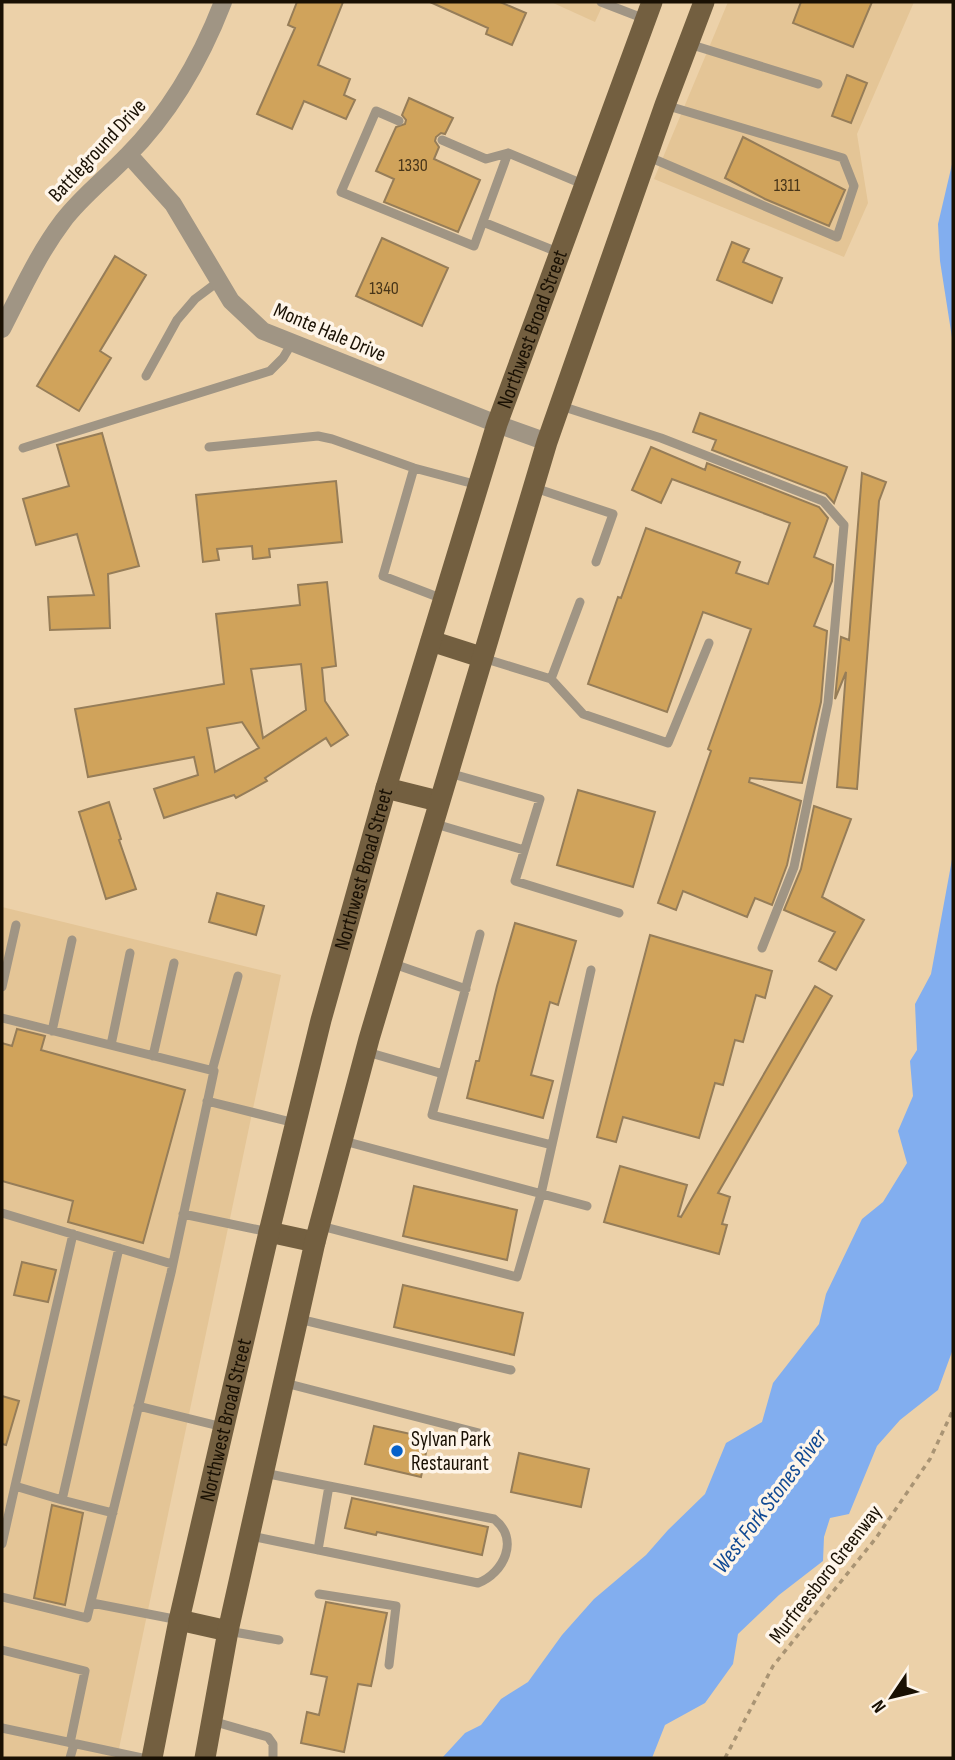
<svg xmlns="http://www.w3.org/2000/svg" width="955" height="1760" font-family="'Sofia Sans Condensed',sans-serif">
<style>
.built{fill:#e4c596}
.water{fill:#82aeef}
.building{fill:#d0a35b;stroke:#967d58;stroke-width:2;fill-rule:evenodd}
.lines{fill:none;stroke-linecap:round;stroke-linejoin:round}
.path{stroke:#a99474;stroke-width:3.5;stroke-dasharray:5 5;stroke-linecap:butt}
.lane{stroke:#a09584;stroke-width:9}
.street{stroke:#a09584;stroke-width:18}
.primary{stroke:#735f40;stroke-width:21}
.poi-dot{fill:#0661ca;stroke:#fef5e9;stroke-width:2.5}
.labels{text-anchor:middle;stroke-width:7;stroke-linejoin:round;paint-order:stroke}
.number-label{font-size:18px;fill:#473519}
.street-label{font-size:21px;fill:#191003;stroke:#fef5e9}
.poi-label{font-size:21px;fill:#191003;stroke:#fef5e9;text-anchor:start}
.water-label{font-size:23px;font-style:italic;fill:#104993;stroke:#fef5e9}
</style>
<rect width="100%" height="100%" fill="#ecd1a9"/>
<path class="built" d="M551,2H604L595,22Z
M728,2H914L857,134L868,203L844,257L654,179Z
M2,907L281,975L117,1758H2Z"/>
<path class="water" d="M953,160V344L940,261L938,224Z
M953,854V1349L938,1390L900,1420L877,1446L849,1514L830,1518L824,1537L823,1561L779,1595L738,1634L733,1664L705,1703L665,1725L652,1758H442L465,1733L481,1725L501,1699L528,1682L562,1635L594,1599L646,1555L668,1530L705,1494L726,1443L762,1422L773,1383L819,1324L826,1294L862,1219L883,1202L907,1163L898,1131L913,1096L910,1061L917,1050L915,1004L931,974Z"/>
<path class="building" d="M297,2H343L318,65L350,79L344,95L355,100L346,119L304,101L292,129L257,114L295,28L288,25Z
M430,2H500L526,13L512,45L486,34L488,28Z
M801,2H872L853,47L793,23Z
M847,75L867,83L851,123L832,116Z
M409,98L453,118L445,134L441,133L436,137L435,141L439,147L434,159L480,180L458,232L384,202L394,179L376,171L396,127L405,124L406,120L402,115Z
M743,137L845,190L829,226L765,199L725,178Z
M382,238L448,268L422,326L356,296Z
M732,242L749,249L743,262L782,278L772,303L717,280Z
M115,256L146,275L100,351L111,358L79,411L37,386Z
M700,413L847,467L834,503L826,494L712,450L716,440L693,432Z
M102,433L139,566L108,574L110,628L50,630L48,597L94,595L77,534L36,545L23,499L69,486L57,445Z
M651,447L705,470L707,463L819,507L828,518L814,557L833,565L832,581L814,626L827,631L821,702L802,783L750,778L749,782L801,801L787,865L772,905L755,898L747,917L683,891L676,910L658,903L711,751L708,749L751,629L703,612L667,712L588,684L618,597L621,598L646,528L740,562L736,573L768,584L790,523L672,479L661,503L632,490Z
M862,473L886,482L879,501L857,789L837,787L846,672L835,699L841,637L849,640Z
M336,481L342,542L269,549L270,557L253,559L252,546L217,549L219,560L203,562L196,495Z
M327,582L336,666L322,668L325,701L348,735L331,746L326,738L265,778L267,781L236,798L234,795L164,818L154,789L198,775L194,757L88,777L75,709L224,684L216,614L300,605L298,585ZM301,664L306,710L263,738L251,669ZM242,722L259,748L215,772L207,728Z
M578,790L655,812L633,887L557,865Z
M109,802L121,839L119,840L136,889L106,899L79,812Z
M814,806L851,819L822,897L864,920L836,970L819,961L835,932L784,910L801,869Z
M217,893L264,906L256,935L209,922Z
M515,923L576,941L558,1005L550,1002L531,1075L553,1081L543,1118L467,1098L476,1061H479L497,986Z
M650,935L772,971L765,998L756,995L743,1042L735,1040L723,1085L715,1083L699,1138L623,1117L616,1142L597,1137Z
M815,986L832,996L718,1193L730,1197L722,1224L727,1225L719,1254L604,1222L620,1166L687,1185L678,1216L681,1217Z
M17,1029L45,1036L41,1050L185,1090L143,1243L68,1222L73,1201L2,1181V1043L12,1046Z
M414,1186L517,1210L507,1260L403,1236Z
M22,1262L56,1270L48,1302L14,1295Z
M403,1285L523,1313L514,1355L394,1327Z
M2,1396L19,1401L6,1445L2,1444Z
M374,1426L429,1438L421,1477L365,1464Z
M519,1453L589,1469L581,1507L511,1492Z
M352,1498L488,1527L482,1555L377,1532L376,1535L345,1528Z
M52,1505L83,1513L65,1605L34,1598Z
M326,1602L387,1613L371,1686L358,1684L344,1752L301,1743L307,1712L319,1715L327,1677L311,1674Z"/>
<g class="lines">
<path class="path" d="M725,1758L773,1666L876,1538L930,1459L953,1410"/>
<path class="lane" d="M601,2L645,19
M689,44L818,84
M399,121L376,111L341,192L474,246L508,153
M442,140L486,159L508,153L585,185
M649,157L837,237L854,186L843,158L665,105
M483,222L560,253
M146,376L177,320L195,299L219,281
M561,406L661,438L823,501L844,525L828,703L794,867L762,948
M209,447L318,436L332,439L414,468L478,485
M23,448L270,371L283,358L292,343
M414,468L383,576L443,599
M535,488L613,514L596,562
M483,658L551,679L580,602
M551,679L583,714L668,743L709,643
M449,773L540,799L515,881L619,913
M432,823L524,850
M480,934L432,1115L552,1145
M391,963L466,989
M2,987L16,925
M2,1018L214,1071L171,1273L87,1618L2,1597
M52,1031L72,940
M111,1045L130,953
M367,1052L443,1074
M153,1056L174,963
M212,1071L238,976
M207,1101L295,1123
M344,1141L587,1206
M2,1213L172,1264
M183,1214L269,1232
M321,1226L517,1277L541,1194L591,970
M299,1319L511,1370
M285,1383L483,1434
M138,1406L223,1427
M15,1486L73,1234
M62,1500L113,1513
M251,1536L478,1583C504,1573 520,1539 494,1519L264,1473
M2,1544L15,1486L62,1500L119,1248
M318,1550L329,1486
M319,1594L396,1606L389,1665
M92,1603L179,1620
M228,1631L279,1640
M2,1650L85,1671L70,1743
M212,1721L268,1737L273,1744V1758
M2,1728L142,1758
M70,1758L74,1744"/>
<path class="street" d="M129,155L173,204L231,301L263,331L497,424L547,442
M2,329C21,292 38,254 63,221C81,197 106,178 127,156C171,112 201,59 223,2"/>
<g class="primary">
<path d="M431,641L481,657"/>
<path d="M386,788L438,801"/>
<path d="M269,1232L315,1242"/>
<path d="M179,1620L228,1631"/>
<path id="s1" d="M152,1758L179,1620L269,1232L321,1020L386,788L497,424L652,2"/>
<path d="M205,1758L228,1631L315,1242L369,1039L547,442L665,105L704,2"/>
</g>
</g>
<circle class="poi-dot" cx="397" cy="1451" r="7"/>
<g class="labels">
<g class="number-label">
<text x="413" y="171">1330</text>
<text x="787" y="191">1311</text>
<text x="384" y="294">1340</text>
</g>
<g class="street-label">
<text transform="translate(97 150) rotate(-47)" y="7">Battleground Drive</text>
<text dy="7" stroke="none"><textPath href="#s1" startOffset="1480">Northwest Broad Street</textPath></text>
<text transform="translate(330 332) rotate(23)" y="7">Monte Hale Drive</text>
<text dy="7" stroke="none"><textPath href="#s1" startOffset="914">Northwest Broad Street</textPath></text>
<text dy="7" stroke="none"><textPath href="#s1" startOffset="346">Northwest Broad Street</textPath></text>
<text transform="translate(825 1574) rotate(-52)" y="7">Murfreesboro Greenway</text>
</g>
<g class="poi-label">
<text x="411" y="1446">Sylvan Park<tspan x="411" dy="24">Restaurant</tspan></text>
</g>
<g class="water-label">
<text transform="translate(769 1501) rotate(-53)" y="8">West Fork Stones River</text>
</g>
</g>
<rect width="955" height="1760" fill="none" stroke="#191003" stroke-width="7"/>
<g transform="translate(892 1697) rotate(235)" stroke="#fef5e9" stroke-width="5" paint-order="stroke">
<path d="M0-5L12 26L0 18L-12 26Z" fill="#191003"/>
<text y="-10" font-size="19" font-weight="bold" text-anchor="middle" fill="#191003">N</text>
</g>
</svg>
